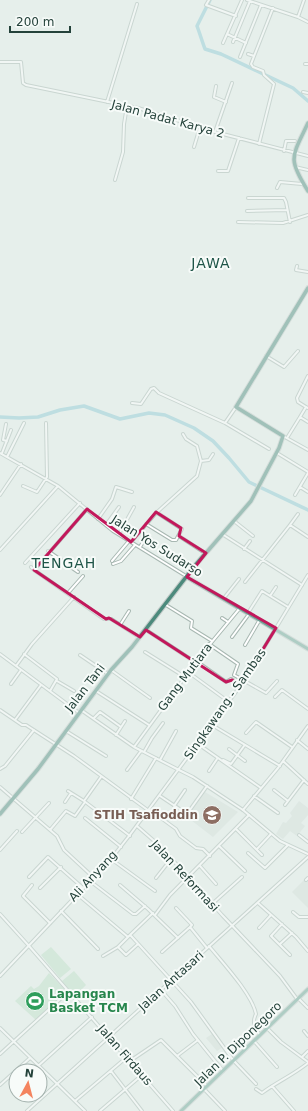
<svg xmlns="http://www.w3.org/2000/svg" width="308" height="1111" font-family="'DejaVu Sans',sans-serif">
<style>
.built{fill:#d4dfda}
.green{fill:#bfe0c8}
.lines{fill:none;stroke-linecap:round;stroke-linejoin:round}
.river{stroke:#8ec9d4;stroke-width:3.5}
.minor-casing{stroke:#a8b8b2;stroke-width:4}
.tertiary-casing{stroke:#a8b8b2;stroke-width:4}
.primary-casing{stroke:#c2cac8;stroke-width:5}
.trunk-casing{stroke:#c2cac8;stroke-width:5.5}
.minor{stroke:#fff;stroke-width:2}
.tertiary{stroke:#fff;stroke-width:2}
.primary{stroke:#6aa596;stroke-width:3}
.trunk{stroke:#4c8a7c;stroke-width:3.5}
.marked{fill:none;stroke:#c2185b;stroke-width:3;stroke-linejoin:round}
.labels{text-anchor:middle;stroke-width:4;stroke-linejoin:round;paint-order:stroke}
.street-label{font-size:12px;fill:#24423a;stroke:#f7fbf9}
.education-label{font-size:12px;font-weight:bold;fill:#785e54;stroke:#f7fbf9;text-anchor:end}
.leisure-label{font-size:12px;font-weight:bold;fill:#27864d;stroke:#f7fbf9;text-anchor:start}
.quarter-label{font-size:14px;letter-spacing:1px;fill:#1f5548;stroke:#f7fbf9}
</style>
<rect width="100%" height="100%" fill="#e6efeb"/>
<path class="built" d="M205,792L238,812L213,837L187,817Z
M299,801L308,808V815L301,823L305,826L297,836L290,831L283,839L276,834L283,822L286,823L292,816L290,813Z
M305,879L308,882V908L292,892Z
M212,1034L223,1047L217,1051L206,1038Z"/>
<path class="green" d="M51,947L71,969L60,978L41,955Z
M74,971L86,985L75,996L62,981Z
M49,973L66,991L36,1020L15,1001L31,986L34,989L39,986Z"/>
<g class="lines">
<path class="river" d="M210,0L197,26C200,34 202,41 205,49L221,54L293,88L308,101
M0,417L19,418L38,417L60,410L84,406L120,419L149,413L165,415L194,428L213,441L229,458L249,482L308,510"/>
<g class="minor-casing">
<path id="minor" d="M209,0L206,5L236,16
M247,0L298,17L308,22
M298,17L304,0
M227,34L246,43
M233,42L250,1
M223,43L242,0
M248,54L254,56
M240,57L261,5
M0,62H21L23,83L26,85L138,108L215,132L308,156
M305,64H308
M216,86L214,97L226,102
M303,92L308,93
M107,102L137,4
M215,132L232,83
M259,144L274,84L264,75L263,71L253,67L251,64L273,8
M194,147L200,127
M284,151L286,141H295
M295,167L308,170
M218,171H228L239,138
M115,180L123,152L124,124L127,106
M277,188L280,182L302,184
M248,198H284L286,202L290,222
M247,211L287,210
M238,222L283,223L308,215
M297,266L296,270L308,272
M266,356L284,367L298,351
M132,403L141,404L151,389L154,388L159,393L225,423L236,407
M306,407L298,402L297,398L308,376
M300,417L306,407L308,408
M225,423L269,449
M6,424L3,440L7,441
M183,434L186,439L197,446L201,461
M287,438L300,417L308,422
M0,453L58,486L113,531L186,576
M2,453L11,430
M277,453L308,472
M7,457L24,423
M23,486L37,492L47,477L46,423
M300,487L308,492
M0,495L21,464
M295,495L308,473
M98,519L112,499L116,487L132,492
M234,521L253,536
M146,524L172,540H176L182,529L156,512
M106,525L119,507
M290,525L298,514
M119,534L134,507
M222,534L302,585
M179,536L205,553
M131,542L155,514L197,476L201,461L209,460L213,454
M140,547L143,542
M244,549L250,541
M0,550L58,486
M48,551L78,572
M112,561L129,541
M25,563L80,503
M113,564L121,561L135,545
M31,567L34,570L87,509
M34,570L104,619H111L139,637
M245,582L290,525L308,537
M68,593L83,576
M270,596L276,587
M224,598L239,579
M166,605L192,621L191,628L212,641
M248,613L262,591L288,607
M222,618L228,622
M120,625L129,611
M146,630L195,662
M232,637L249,614
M209,644L238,664L234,675L266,693L277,681
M245,645L259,621
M145,652L185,677
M0,654L78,712
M24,654L57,679L50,691
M80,655L108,674
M196,661L226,682L231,679L241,685
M16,666L32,644L74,597
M111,670L150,698
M188,672L229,702
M57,681L74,691
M11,684L21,670
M96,691L149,725
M275,697L282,690L308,709
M0,710L22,725H26L74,756L149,811
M81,710L134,747L179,770
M94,718L100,712L121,727
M15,720L41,685
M212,725L280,766
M66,731L106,756
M246,733L256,722L292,747
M116,735L125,721
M297,740L308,749
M198,744L261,788
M134,747L201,655L240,608
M229,749L245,761
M144,752L152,738L163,723
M160,760L176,731
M223,760L231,764L244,746
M283,761L308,784
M0,769L5,766L34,730
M127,770L141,751
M209,771L217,759
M101,777L84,801L130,836
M0,787L57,836L64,850L93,877
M274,790L288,801
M68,791L84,801
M160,796L187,814L207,786
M254,796L278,813
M131,799L156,758
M65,802L71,793
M285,805L304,780
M174,806L185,790
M150,810L176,829L180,836L196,848L203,849L210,856
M243,810L278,768L308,726
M85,818L121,847
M137,826L161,847L222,915L280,976L297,999
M236,829L262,855
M50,830L66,811L75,816L85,802
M22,832L49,803
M299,835L308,842
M219,846L245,871
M257,849L271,834
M0,850L17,831
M248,853L265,868L288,845
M111,859L155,891
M200,866L216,884
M29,877L48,857L83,888
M156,878L171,859
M306,880L308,878
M90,881L133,914H136L145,906
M32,885L23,896L50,923
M120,885L148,909L178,938
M40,888L61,867
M77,894L128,937L130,935L132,937L191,1002L233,1060
M258,903L296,937L308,951
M212,904L242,877
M176,908L192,925L190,927L207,948
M61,911L98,949
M293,912L299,917H308
M0,914L29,946
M155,915L170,895L249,815
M282,924L271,936L290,955
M259,928L271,915
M130,935L153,913
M280,944L292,933
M209,946C222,962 252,994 256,1014C252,1022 254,1027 260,1035
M118,947L126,955L138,944
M162,952L190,927
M103,956L118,947L128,937
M161,990L175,1006L193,1034L223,1071
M299,999L308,1008
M0,1028L85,1111
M268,1029L281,1042L308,1062
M304,1031L308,1036
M254,1041L277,1067
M0,1054L69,991
M177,1056L198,1040
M302,1057L308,1051
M130,1061L161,1040L207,1086
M234,1061L256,1084
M38,1066L92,1017
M111,1071L142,1111
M0,1085L30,1058
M272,1086L294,1111
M256,1089L262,1093C277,1082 293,1075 308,1063
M205,1090L225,1111
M75,1101L127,1057
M100,1111L142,1075"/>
</g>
<g class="tertiary-casing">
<path id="tertiary" d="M283,436L308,450
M179,770L193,777L243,810L280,841L308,854
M29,946L173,1111
M0,976L111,859L129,836L244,681L308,575
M27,1111L308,857"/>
</g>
<g class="primary-casing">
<path id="primary" d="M187,577L308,649
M181,1111L308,989"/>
</g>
<g class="trunk-casing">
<path id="trunk" d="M308,123C292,157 287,158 308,191
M0,814L38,769L111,670L132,647L193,568L251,501L279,448L283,436L236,407L308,288"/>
</g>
<use href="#minor" class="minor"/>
<use href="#tertiary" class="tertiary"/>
<use href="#primary" class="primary"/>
<use href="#trunk" class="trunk"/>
</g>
<path d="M0 0H308V1111H0ZM87,509L131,542L156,512L181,528L179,536L206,553L187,577L276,628L241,685L232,680L226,682L146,630L140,637L109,618L106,619L34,570Z" fill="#e6efeb" fill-opacity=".55" fill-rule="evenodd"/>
<path class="marked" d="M87,509L131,542L156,512L181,528L179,536L206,553L187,577L276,628L241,685L232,680L226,682L146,630L140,637L109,618L106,619L34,570Z"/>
<defs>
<g id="university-disc" transform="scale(1)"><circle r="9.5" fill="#8d6e63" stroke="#f7fbf9"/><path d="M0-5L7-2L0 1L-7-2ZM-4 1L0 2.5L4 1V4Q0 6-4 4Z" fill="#fff"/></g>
<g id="stadium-disc" transform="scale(1)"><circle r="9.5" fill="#2e9e5b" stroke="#f7fbf9"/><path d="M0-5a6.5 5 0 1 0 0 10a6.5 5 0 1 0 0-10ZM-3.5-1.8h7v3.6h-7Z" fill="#fff"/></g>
</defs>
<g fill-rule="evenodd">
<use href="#university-disc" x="212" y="815"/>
<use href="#stadium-disc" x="35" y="1001"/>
</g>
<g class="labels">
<g class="street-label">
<text transform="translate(168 119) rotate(15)" y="4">Jalan Padat Karya 2</text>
<text transform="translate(157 546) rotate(32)" y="4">Jalan Yos Sudarso</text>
<text transform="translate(185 677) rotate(-53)" y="4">Gang Mutiara</text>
<text transform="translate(85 688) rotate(-52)" y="4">Jalan Tani</text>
<text transform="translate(225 704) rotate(-55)" y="4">Singkawang - Sambas</text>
<text transform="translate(93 876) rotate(-47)" y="4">Ali Anyang</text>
<text transform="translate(185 876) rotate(47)" y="4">Jalan Reformasi</text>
<text transform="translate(171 981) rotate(-42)" y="4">Jalan Antasari</text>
<text transform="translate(238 1044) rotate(-44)" y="4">Jalan P. Diponegoro</text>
<text transform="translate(125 1055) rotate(49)" y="4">Jalan Firdaus</text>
</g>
<g class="education-label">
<text x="198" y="819">STIH Tsafioddin</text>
</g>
<g class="leisure-label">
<text x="49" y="998">Lapangan<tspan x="49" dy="14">Basket TCM</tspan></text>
</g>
<g class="quarter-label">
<text x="211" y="268">JAWA</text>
<text x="64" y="568">TENGAH</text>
</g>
</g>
<g transform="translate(28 1083) rotate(7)"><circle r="19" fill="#f7fbf9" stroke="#a3b1ad"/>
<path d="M0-3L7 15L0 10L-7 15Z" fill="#f4845f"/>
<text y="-6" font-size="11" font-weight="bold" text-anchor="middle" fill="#24423a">N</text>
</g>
<path d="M10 26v6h60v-6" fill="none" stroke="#24423a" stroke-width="2"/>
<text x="16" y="26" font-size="12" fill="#24423a" stroke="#f7fbf9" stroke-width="3" paint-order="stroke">200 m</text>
</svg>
